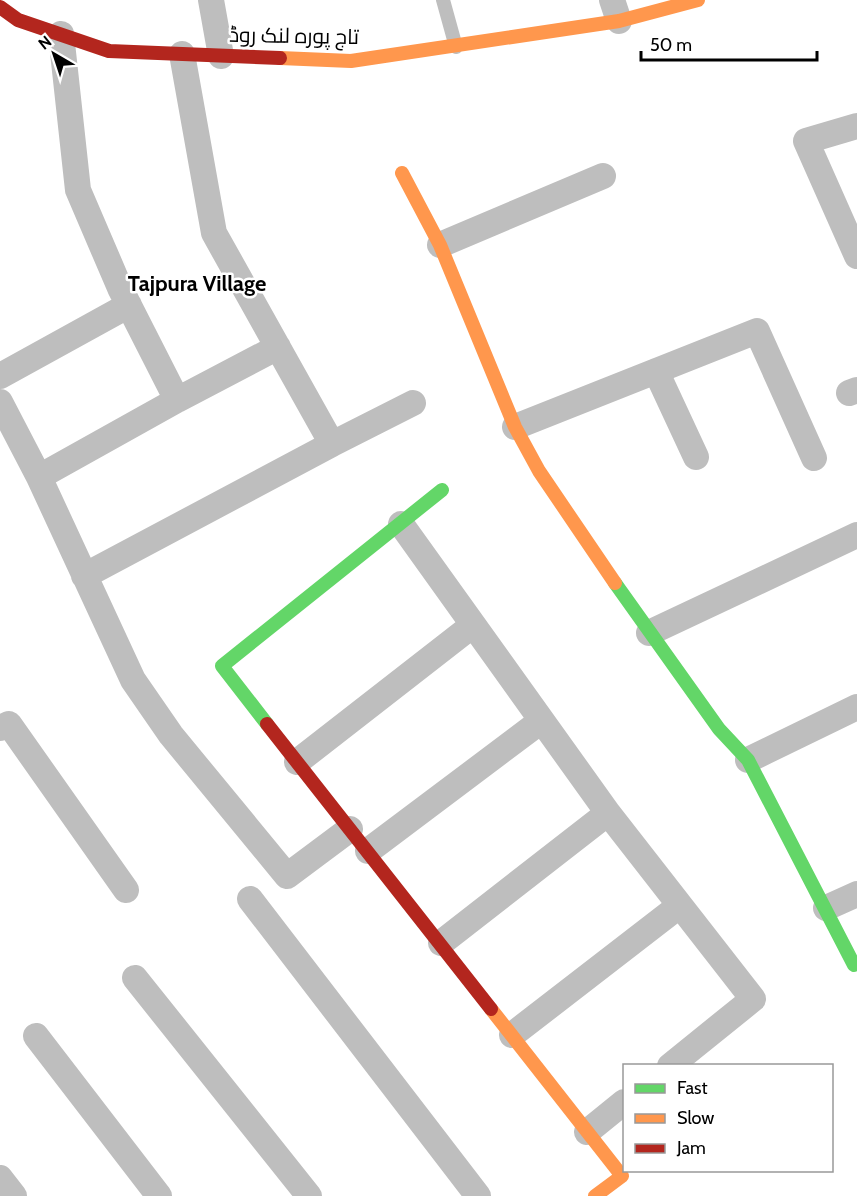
<svg xmlns="http://www.w3.org/2000/svg" width="857" height="1196" font-family="Cabin,Cairo,sans-serif">
<style>
.lines{fill:none;stroke-linecap:round;stroke-linejoin:round}
.lane{stroke:#bebebe;stroke-width:14}
.street{stroke:#bebebe;stroke-width:26}
.fast{stroke:#63d668;stroke-width:14}
.slow{stroke:#ff974d;stroke-width:14}
.jam{stroke:#b3261e;stroke-width:14}
.labels{text-anchor:middle;stroke-width:5;stroke-linejoin:round;paint-order:stroke}
.street-label{font-size:21px;fill:#000;stroke:#fff}
.neighbourhood-label{font-size:22px;font-weight:bold;fill:#000;stroke:#fff}
</style>
<rect width="100%" height="100%" fill="#fff"/>
<g class="lines">
<path class="lane" d="M443,0L456,47"/>
<path class="street" d="M211,0L221,56
M612,0L619,21
M61,34L78,190L120,288L177,400L278,347
M182,54L214,233L332,444L413,403
M857,126L806,141L857,256
M440,245L603,176
M656,371L696,457
M0,376L129,305
M849,393L857,390
M0,402L39,477L177,400
M515,427L757,331L814,458
M39,477L133,680L171,735L287,876L350,829
M401,524L608,813L753,999L670,1066
M84,576L332,444
M649,633L857,535
M0,728L9,724L126,890
M748,760L857,707
M297,762L473,625
M368,851L541,721
M250,899L478,1196
M826,908L857,894
M441,943L608,813
M135,978L309,1196
M512,1035L679,906
M36,1036L159,1196
M587,1132L624,1102
M0,1178L14,1196"/>
<path class="fast" d="M615,583L719,729L748,760L854,965
M267,724L222,666L442,490"/>
<path class="slow" d="M280,58L351,61L619,21L698,0
M402,173L440,245L515,427L539,471L615,583
M491,1009L622,1176L595,1196"/>
<path class="jam" d="M0,7L18,20L109,51L280,58
M267,724L491,1009"/>
</g>
<g class="labels">
<g class="street-label">
<text transform="translate(294 36) rotate(1)" y="7">تاج پورہ لنک روڈ</text>
</g>
<g class="neighbourhood-label">
<text x="197" y="291">Tajpura Village</text>
</g>
</g>
<rect x="623" y="1064" width="210" height="108" fill="#ffffff" stroke="#999999" stroke-width="1.5"/>
<rect x="635" y="1084" width="30" height="9" fill="#63d668" stroke="#999999" stroke-width="1.5"/>
<text x="677" y="1094" font-size="18" fill="#000000">Fast</text>
<rect x="635" y="1114" width="30" height="9" fill="#ff974d" stroke="#999999" stroke-width="1.5"/>
<text x="677" y="1124" font-size="18" fill="#000000">Slow</text>
<rect x="635" y="1144" width="30" height="9" fill="#b3261e" stroke="#999999" stroke-width="1.5"/>
<text x="677" y="1154" font-size="18" fill="#000000">Jam</text>
<g transform="translate(54 54) rotate(321)" stroke="#ffffff" stroke-width="4.5" paint-order="stroke">
<path d="M0-4.5L10 22L0 15L-10 22Z" fill="#000000"/>
<text y="-9" font-size="16" font-weight="bold" text-anchor="middle" fill="#000000">N</text>
</g>
<path d="M641 51v9h176v-9" fill="none" stroke="#000000" stroke-width="3"/>
<text x="650" y="51" font-size="18" fill="#000000" stroke="#ffffff" stroke-width="4.5" paint-order="stroke">50 m</text>
</svg>
